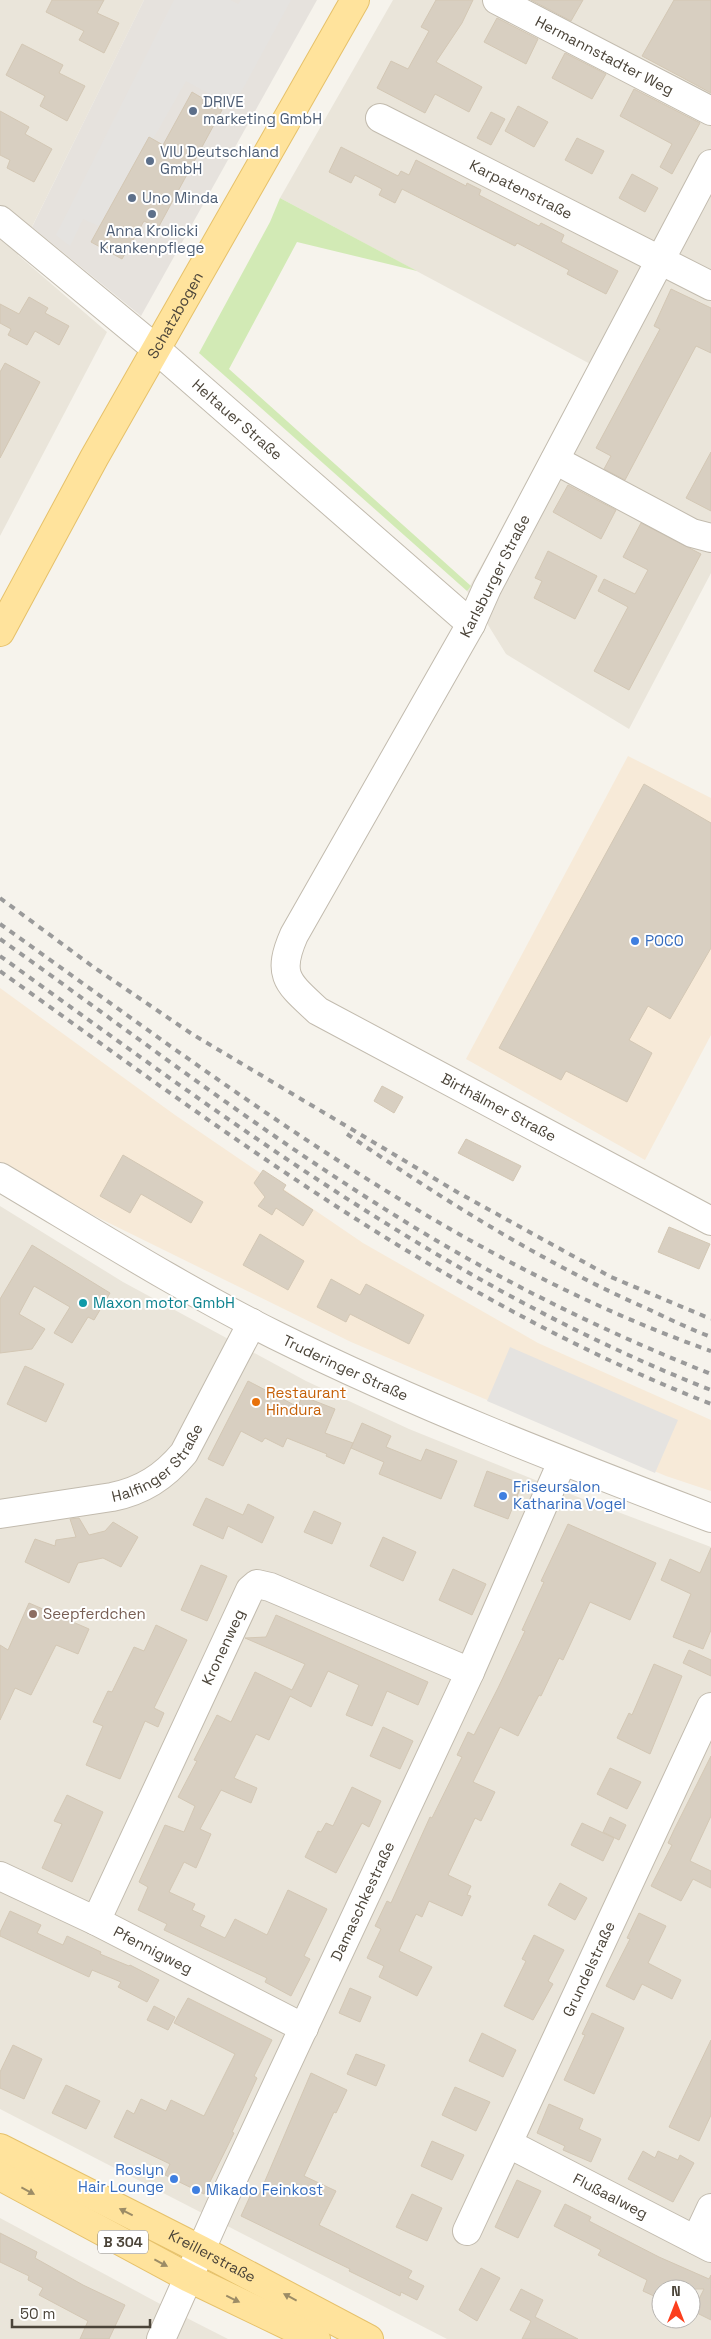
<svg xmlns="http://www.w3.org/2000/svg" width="711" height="2339" font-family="'Space Grotesk',sans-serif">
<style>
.residential{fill:#eae5da;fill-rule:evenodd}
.commercial{fill:#f7ead8}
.industrial{fill:#e6e2dd}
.green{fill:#d2eab5}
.parking{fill:#e5e3e0}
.building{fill:#d8cfc1;stroke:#d3c7b4}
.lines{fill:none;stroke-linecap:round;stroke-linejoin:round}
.minor-casing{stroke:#c2bbae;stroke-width:30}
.major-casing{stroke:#e6c16a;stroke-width:30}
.minor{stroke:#fff;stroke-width:28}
.major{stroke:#ffe39c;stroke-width:28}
.rail{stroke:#9a9a9a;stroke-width:4;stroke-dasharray:6 6;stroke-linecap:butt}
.oneway{fill:#9c8c66}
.service-dot{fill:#5c6f8a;stroke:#fff;stroke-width:2}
.shop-dot{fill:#3f7fe0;stroke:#fff;stroke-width:2}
.culture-dot{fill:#0f9aa8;stroke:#fff;stroke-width:2}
.food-dot{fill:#e8710a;stroke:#fff;stroke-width:2}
.education-dot{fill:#8d6e63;stroke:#fff;stroke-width:2}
.labels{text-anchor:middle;stroke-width:4;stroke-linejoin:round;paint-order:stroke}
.shield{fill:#fff;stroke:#817c74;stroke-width:1}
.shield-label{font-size:14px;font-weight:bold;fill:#4b4439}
.street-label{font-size:15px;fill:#4b4439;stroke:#fff}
.service-label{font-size:15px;fill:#4e5e75;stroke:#fff;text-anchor:start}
.shop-label{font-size:15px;fill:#366cbe;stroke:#fff;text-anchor:start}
.culture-label{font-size:15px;fill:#0d838f;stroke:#fff;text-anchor:start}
.food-label{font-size:15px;fill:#c56008;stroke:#fff;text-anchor:start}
.education-label{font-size:15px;fill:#785e54;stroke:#fff;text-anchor:start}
</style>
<rect width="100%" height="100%" fill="#f6f3ec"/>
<path class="residential" d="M0,0H144L18,255L107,332L0,536Z
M393,0H711V573L629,729L506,654L467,591L594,366L280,198Z
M0,1206L123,1282L306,1381L409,1429L570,1494L711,1547V2339H447L0,2109ZM661,2289H691V2319H661Z
M0,2218L177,2313L228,2339H0Z"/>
<path class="commercial" d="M628,756L711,798V1035L645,1160L466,1059Z
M0,988L175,1115L363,1243L538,1343L711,1420V1491L666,1476L351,1342L44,1191L0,1163Z"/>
<path class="industrial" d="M144,0H317L141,316L32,227Z"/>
<path class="green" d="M280,198L417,271L297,242L229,369L471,586L467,591L199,353L270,222Z"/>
<path class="parking" d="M174,0H230L238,4L241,0H291L233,107L186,81L153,139L149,137L99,226L83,219L70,246L56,235Z
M510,1347L678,1420L655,1473L487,1401Z"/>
<path class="building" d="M52,0H104L97,13L119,23L104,53L79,40L84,31L46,12Z
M436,0H473L462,23L436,62L482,87L469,112L435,94L425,113L377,88L391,61L408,69L429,31L421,27Z
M531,0H583L571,21Z
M674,0H711V93L642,56Z
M497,18L538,39L526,64L484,42Z
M22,44L63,65L59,73L85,86L67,121L40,106L45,96L6,75Z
M565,53L606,74L592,99L552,78Z
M634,89L700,123L672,174L660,167L672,144L620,116Z
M192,92L222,110L158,228L144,221L122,259L91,242L149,137L163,145Z
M518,106L548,122L534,147L505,131Z
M0,111L29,127L25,134L52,149L34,182L7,168L10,160L0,155Z
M491,112L505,119L491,145L477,138Z
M577,138L604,151L592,174L565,160Z
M341,147L398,176L401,171L409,175L416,160L466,186L467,183L481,190L479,195L539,226L541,223L564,235L561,242L618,271L606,294L567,274L569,270L517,243L515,246L402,189L395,203L379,195L382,189L355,175L351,183L329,172Z
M632,174L658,188L645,212L619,198Z
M671,289L711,308V353L696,346L625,480L604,469L611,456L596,448L660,329L654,326Z
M29,297L48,308L45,313L69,326L59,345L35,331L27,345L8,335L11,329L0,323V304L19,314Z
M5,363L40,382L0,458V372Z
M711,452V511L686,498Z
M568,485L616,510L601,539L553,512Z
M641,523L701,554L629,690L594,671L628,607L598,591L604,579L635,594L648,570L623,557Z
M548,551L597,576L575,619L534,598L542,581L535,578Z
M644,784L711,823V948L670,1019L648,1006L629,1040L652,1053L627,1102L566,1071L561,1080L499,1048Z
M382,1086L403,1097L394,1113L374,1101Z
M466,1139L521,1166L513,1181L458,1153Z
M123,1155L203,1202L191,1223L141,1194L130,1213L100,1196Z
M263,1170L286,1185L283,1190L313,1210L303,1226L276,1208L272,1215L258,1206L265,1197L254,1183Z
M669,1227L710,1244L699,1269L658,1252Z
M260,1234L304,1261L288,1290L243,1265Z
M32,1245L110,1293L94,1320L88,1317L72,1343L54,1333L70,1307L34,1286L19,1314L45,1329L32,1349L0,1353V1299Z
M331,1279L360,1295L366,1284L424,1315L409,1344L350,1314L346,1322L317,1307Z
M25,1366L64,1384L46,1422L7,1404Z
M248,1381L298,1407L302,1396L335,1409L325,1433L353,1443L344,1464L326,1456L327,1454L287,1438L283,1447L265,1438L262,1442L241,1431L223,1466L208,1459Z
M362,1423L391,1436L386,1447L421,1461L426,1449L457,1461L441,1499L379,1474L384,1462L351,1448Z
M487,1471L522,1484L508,1519L474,1506Z
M206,1498L243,1515L248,1504L274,1517L262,1543L228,1526L223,1539L193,1525Z
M314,1511L341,1523L332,1544L304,1532Z
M79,1518L89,1535L105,1531L113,1522L138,1537L121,1567L103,1558L78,1563L69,1583L25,1562L35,1539L55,1546L56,1540L76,1537L70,1519Z
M568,1524L656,1563L630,1620L590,1602L563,1660L559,1658L541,1696L539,1695L518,1736L500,1727L473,1782L495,1792L481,1821L475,1818L448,1875L471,1886L467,1895L471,1896L462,1916L429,1901L422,1917L416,1914L399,1951L432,1967L417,1996L379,1977L384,1966L367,1958L381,1929L375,1926L387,1901L391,1903L430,1817L432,1818L462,1757L457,1755L468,1732L474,1735L498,1688L525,1631L522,1630L544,1582L541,1581Z
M383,1537L416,1552L403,1581L370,1566Z
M711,1548V1630L703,1649L673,1637L691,1594L661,1580L670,1559L700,1573Z
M201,1565L227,1576L207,1621L181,1610Z
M453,1569L486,1584L472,1615L439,1600Z
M29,1603L89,1629L78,1654L56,1645L31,1695L15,1688L0,1720V1645L8,1650Z
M276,1615L428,1682L418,1705L387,1691L372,1726L346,1715L359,1685L328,1671L311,1707L290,1696L269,1740L256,1734L234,1778L257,1788L251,1803L221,1790L200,1829L211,1834L196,1868L184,1862L169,1892L195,1904L192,1910L205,1916L200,1926L225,1938L235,1919L267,1935L288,1890L327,1909L304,1956L310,1959L291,1996L265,1982L267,1978L164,1930L167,1924L138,1910L148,1887L139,1882L165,1825L184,1832L195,1806L178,1797L197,1761L194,1760L217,1715L231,1722L255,1672L292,1690L305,1664L245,1638L266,1637Z
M156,1625L187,1640L154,1708L164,1713L158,1727L145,1721L120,1779L86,1765L103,1726L93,1722L108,1691L112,1692L134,1647L144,1651Z
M689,1650L711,1660V1676L683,1663Z
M654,1664L682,1676L650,1754L617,1738L629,1713L632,1715Z
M383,1727L413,1741L400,1769L370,1756Z
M711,1756V1816L690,1861L711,1871V1888L693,1879L681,1901L651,1886L672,1845L668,1843L674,1830Z
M610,1768L641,1782L627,1809L597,1794Z
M352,1787L381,1801L369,1827L362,1823L336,1873L305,1857L318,1831L321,1832L326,1823L333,1826Z
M67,1795L103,1812L72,1882L42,1868L62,1824L54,1821Z
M610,1817L626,1825L619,1840L603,1832Z
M582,1823L614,1838L603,1861L571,1845Z
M560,1883L587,1898L575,1920L548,1905Z
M10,1911L41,1925L37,1933L63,1945L67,1936L101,1952L100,1954L129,1966L130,1965L159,1980L147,2002L118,1987L121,1982L92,1970L89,1977L0,1936V1932Z
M639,1913L666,1926L648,1963L681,1980L672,1999L642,1984L634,2000L606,1986L630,1939L627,1938Z
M534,1935L564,1950L548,1981L553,1984L533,2020L504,2006L526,1961L522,1959Z
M350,1988L371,1997L360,2022L339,2013Z
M188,1998L272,2040L254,2076L257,2078L232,2132L234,2133L204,2194L165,2175L170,2164L114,2137L127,2110L134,2114L141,2099L166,2111L171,2100L204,2116L235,2054L174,2023Z
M154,2006L175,2017L168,2030L147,2020Z
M592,2013L624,2028L594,2094L564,2080L585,2035L582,2034Z
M482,2033L516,2050L503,2077L469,2061Z
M711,2040V2115L699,2141L669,2127Z
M13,2045L42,2059L24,2099L0,2088V2072Z
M356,2054L385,2065L376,2086L347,2074Z
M311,2073L347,2090L336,2113L334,2112L304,2176L336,2191L319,2225L412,2271L408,2278L424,2286L417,2300L401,2292L400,2296L349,2271L350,2269L241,2216L252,2192L259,2195Z
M66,2085L100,2101L86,2129L52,2113Z
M455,2087L490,2102L476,2131L442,2115Z
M549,2104L583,2119L579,2129L601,2139L591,2162L563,2150L565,2146L537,2133Z
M432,2141L464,2155L452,2180L421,2166Z
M643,2151L655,2158L658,2151L678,2160L680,2155L694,2163L673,2202L628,2179Z
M517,2180L541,2191L518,2238L495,2227Z
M412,2194L442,2208L427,2241L396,2227Z
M565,2204L591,2217L589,2221L659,2257L709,2279L711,2275V2320L693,2311L704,2289H660L656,2297L643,2291L647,2280L598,2255L601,2250L554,2226Z
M0,2233L37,2252L35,2258L83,2285L125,2305L109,2339H80L88,2321L39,2295L43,2288L28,2280L29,2276L0,2262Z
M481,2268L500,2278L477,2321L459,2310Z
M521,2289L543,2300L535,2317L578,2339H522L531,2321L510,2310Z"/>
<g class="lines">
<g class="minor-casing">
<g id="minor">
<path id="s1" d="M497,0L711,111"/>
<path id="s2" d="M380,118L711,286"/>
<path id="s3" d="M711,164L487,588L471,624L294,935C276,976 288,983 318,1011L711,1221"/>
<path id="s4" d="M0,220L156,349L471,624"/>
<path d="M555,460L692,533L711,538"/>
<path id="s5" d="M0,1177C91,1231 181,1288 275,1335C416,1405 564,1462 711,1518"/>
<path id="s6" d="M0,1514L112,1497C142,1491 164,1477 184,1453L252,1323"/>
<path id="s7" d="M0,1876L96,1921L304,2028"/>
<path id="s8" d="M96,1921L250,1590L257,1584L270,1587L470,1672"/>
<path id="s9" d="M509,2144L711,2248"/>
<path id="s10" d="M467,2231L711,1707"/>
<path d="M696,2240L711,2208"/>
<path id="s11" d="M161,2339L224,2198L470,1672L562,1462"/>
</g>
</g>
<g class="major-casing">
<g id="major">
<path id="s12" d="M0,632L94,458L355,0"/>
<path id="s13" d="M0,2148L201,2250L369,2339"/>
<path d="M0,2176L189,2278L316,2339"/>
</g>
</g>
<use href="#minor" class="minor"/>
<use href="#major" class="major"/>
<path class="rail" d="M0,898L92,966L192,1034L457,1192L611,1277L711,1319
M0,924C225,1084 448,1258 711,1351
M0,939C131,1032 259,1131 396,1216C495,1278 602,1331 711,1374
M0,956C225,1118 450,1288 711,1390
M0,971C227,1134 448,1301 711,1404
M347,1134C444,1200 541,1262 648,1309C669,1319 690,1329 711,1337"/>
</g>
<defs><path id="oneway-solid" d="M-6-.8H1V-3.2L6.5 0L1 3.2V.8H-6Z" transform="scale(1.25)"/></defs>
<g class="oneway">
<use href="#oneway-solid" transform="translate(28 2191) rotate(28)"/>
<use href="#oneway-solid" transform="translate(126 2212) rotate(-153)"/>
<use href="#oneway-solid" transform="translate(161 2263) rotate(28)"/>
<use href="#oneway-solid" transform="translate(290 2297) rotate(-152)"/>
<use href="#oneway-solid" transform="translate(233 2299) rotate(26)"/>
</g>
<g class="service-dot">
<circle cx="193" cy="111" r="5"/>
<circle cx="150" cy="161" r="5"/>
<circle cx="132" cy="198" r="5"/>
<circle cx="152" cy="214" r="5"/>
</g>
<g class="shop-dot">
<circle cx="635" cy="941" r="5"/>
<circle cx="503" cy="1496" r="5"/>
<circle cx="174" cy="2179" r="5"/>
<circle cx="196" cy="2190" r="5"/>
</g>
<circle class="culture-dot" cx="83" cy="1303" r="5"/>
<circle class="food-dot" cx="256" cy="1402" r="5"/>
<circle class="education-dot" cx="33" cy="1614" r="5"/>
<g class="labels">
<rect class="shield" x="98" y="2230.5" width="50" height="23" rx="4"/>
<g class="shield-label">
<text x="123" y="2247">B 304</text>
</g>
<g class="street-label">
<text dy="5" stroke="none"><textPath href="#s1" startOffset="121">Hermannstadter Weg</textPath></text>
<text dy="5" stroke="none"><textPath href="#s2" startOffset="158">Karpatenstraße</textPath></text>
<text dy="5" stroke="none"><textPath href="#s12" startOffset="362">Schatzbogen</textPath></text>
<text dy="5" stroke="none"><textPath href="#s4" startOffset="310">Heltauer Straße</textPath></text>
<text transform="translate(495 576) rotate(-63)" y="5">Karlsburger Straße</text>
<text dy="5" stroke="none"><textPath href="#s3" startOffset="1171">Birthälmer Straße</textPath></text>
<text dy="5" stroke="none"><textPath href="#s5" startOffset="395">Truderinger Straße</textPath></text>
<text dy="5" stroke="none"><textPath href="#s6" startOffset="172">Halfinger Straße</textPath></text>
<text dy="5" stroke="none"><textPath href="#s8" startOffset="302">Kronenweg</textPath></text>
<text dy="5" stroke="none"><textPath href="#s11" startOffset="482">Damaschkestraße</textPath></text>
<text dy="5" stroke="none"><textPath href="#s7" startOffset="170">Pfennigweg</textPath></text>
<text dy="5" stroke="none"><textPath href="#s10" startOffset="289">Grundelstraße</textPath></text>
<text dy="5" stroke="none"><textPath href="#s9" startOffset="114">Flußaalweg</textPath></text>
<text dy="5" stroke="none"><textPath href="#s13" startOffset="238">Kreillerstraße</textPath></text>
</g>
<g class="service-label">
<text x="203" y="107">DRIVE<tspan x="203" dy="17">marketing GmbH</tspan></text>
<text x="160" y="157">VIU Deutschland<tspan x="160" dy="17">GmbH</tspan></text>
<text x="142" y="203">Uno Minda</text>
<text x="152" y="236" text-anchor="middle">Anna Krolicki<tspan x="152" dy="17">Krankenpflege</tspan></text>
</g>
<g class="shop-label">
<text x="645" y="946">POCO</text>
<text x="513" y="1492">Friseursalon<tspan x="513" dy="17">Katharina Vogel</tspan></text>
<text x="164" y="2175" text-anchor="end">Roslyn<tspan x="164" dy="17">Hair Lounge</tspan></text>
<text x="206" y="2195">Mikado Feinkost</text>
</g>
<g class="culture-label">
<text x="93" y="1308">Maxon motor GmbH</text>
</g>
<g class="food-label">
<text x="266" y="1398">Restaurant<tspan x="266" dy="17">Hindura</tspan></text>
</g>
<g class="education-label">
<text x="43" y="1619">Seepferdchen</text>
</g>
</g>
<g transform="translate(676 2304)"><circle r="24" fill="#ffffff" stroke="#b7b4b0"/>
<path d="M0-4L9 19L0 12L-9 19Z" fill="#fc3f1d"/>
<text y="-8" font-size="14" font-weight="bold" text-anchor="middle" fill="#4b4439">N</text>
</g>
<path d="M12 2319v8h138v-8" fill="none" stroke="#4b4439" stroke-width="2.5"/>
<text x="20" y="2319" font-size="15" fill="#4b4439" stroke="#ffffff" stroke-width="4" paint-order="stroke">50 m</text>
</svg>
